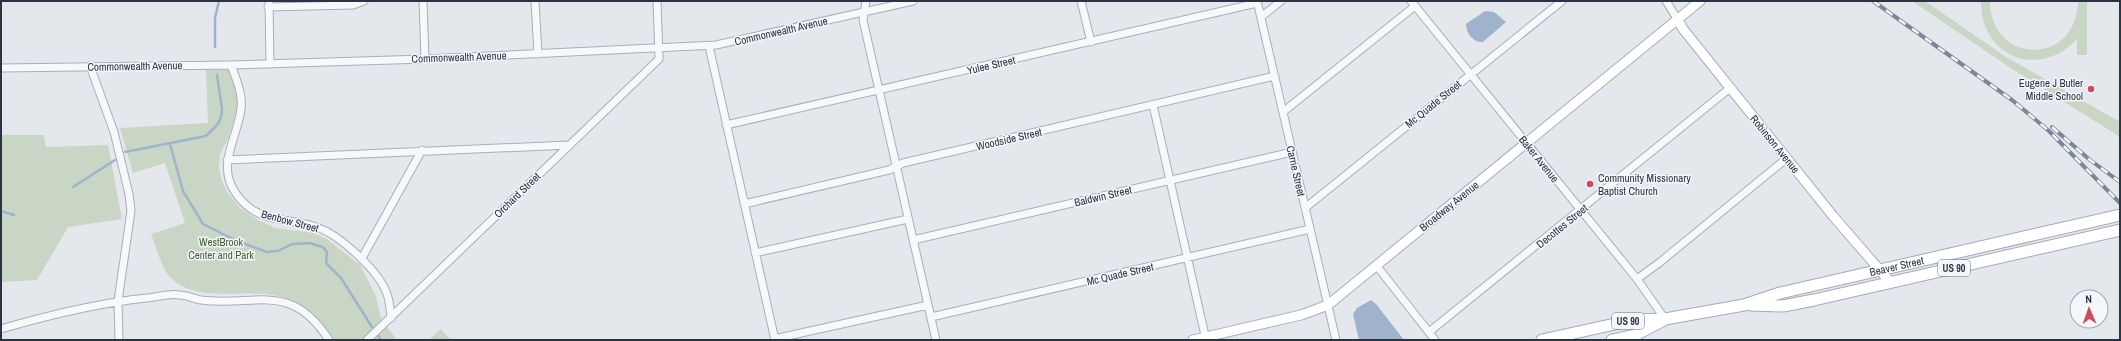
<svg xmlns="http://www.w3.org/2000/svg" width="2121" height="341" font-family="'Archivo Narrow',sans-serif">
<style>
.green{fill:#c9d6c5}
.water{fill:#9fb4cc}
.lines{fill:none;stroke-linecap:round;stroke-linejoin:round}
.stream{stroke:#9fb4cc;stroke-width:2.5}
.street-casing{stroke:#a9aeb7;stroke-width:9}
.secondary-casing{stroke:#a9aeb7;stroke-width:11}
.primary-casing{stroke:#a3abb8;stroke-width:13}
.street{stroke:#f7f8fa;stroke-width:7}
.secondary{stroke:#fff;stroke-width:9}
.primary{stroke:#fff;stroke-width:11}
.rail-casing{stroke:#7d8696;stroke-width:4}
.rail{stroke:#f4f6f9;stroke-width:2.5;stroke-dasharray:8;stroke-linecap:butt}
.poi-dot{fill:#d1495b;stroke:#f4f6f9;stroke-width:1.5}
.labels{text-anchor:middle;stroke-width:3;stroke-linejoin:round;paint-order:stroke}
.shield{fill:#f4f6f9;stroke:#676e7b;stroke-width:1}
.shield-label{font-size:10px;font-weight:bold;fill:#2b3445}
.street-label{font-size:11px;fill:#2b3445;stroke:#f4f6f9}
.poi-label{font-size:11px;fill:#2b3445;stroke:#f4f6f9;text-anchor:end}
.park-label{font-size:11px;fill:#3f6138;stroke:#f4f6f9}
</style>
<rect width="100%" height="100%" fill="#e4e7ec"/>
<path class="green" d="M1912,1H1925L2006,57L2120,122V137L2006,65Z
M1981,1H1990C1991,66 2077,66 2078,1H2087V55H2077V39C2040,80 1980,57 1981,1Z
M206,70H238L240,101L228,139L220,154L219,167L221,179L228,193L240,208L258,220L276,228L314,233L327,239L360,265L376,296L381,319L397,340H332C323,328 315,315 302,306C263,278 202,311 169,276C162,269 155,244 151,234L185,223L165,163L133,173L120,128L208,123Z
M1,135H44L46,147L108,145L122,219L68,227L37,280L1,282Z
M441,329L451,340H429Z"/>
<path class="water" d="M1485,11L1494,12L1506,22L1483,42C1473,43 1466,33 1466,24Z
M1371,300L1376,304L1404,340H1359L1353,314L1357,308Z"/>
<g class="lines">
<path class="stream" d="M215,47V18L219,1
M170,144L183,191L203,224L237,241L267,252L278,251L292,244L309,243L323,247L327,252L326,263L341,278L372,327
M125,152L206,136L218,124L221,117L222,109L217,75
M73,187L115,160
M1,211L14,215
M1,268V267
M378,335L381,340"/>
<g class="street-casing">
<path id="street" d="M269,1L270,64
M423,1L425,59
M535,1L538,54
M866,1L863,20L936,340
M1081,1L1091,42
M1257,1L1336,340
M1411,1L1637,279L1665,319
M1666,1L1678,20
M268,7L353,5L364,1
M1261,17L1281,1
M709,46L775,340
M231,65C236,79 243,93 241,109C237,140 215,166 237,195C258,224 286,217 316,227C339,234 379,271 387,294C390,302 390,310 391,318
M90,66L114,132L129,194L131,211L118,301L119,340
M1,68L231,65L425,59L716,45L913,1
M1153,105L1206,340
M1283,112L1415,6
M726,125L1257,3
M227,160L569,145
M744,204L889,170L903,163L1275,76
M1305,208L1562,1
M913,240L1292,152
M755,253L908,219
M362,258L422,150
M1376,265L1435,340
M1637,279L1659,263L1787,158
M931,317L1310,229
M1,329C49,315 98,303 147,298C158,297 170,293 180,295C187,295 194,299 201,300C256,307 290,280 329,340
M1429,332L1730,88
M774,339L928,305
M367,340L659,59L657,1"/>
</g>
<g class="secondary-casing">
<path id="secondary" d="M1678,20L1683,29L1833,216L1891,283
M1193,340L1301,315L1328,305L1700,1"/>
</g>
<g class="primary-casing">
<g id="primary">
<path d="M1751,305L1783,306L1814,300L2120,230"/>
<path id="s1" d="M1542,340L1633,320L1665,319L1744,305L1780,293L2120,215"/>
<path d="M1612,340L1635,335L1662,321"/>
</g>
</g>
<use href="#street" class="street"/>
<use href="#secondary" class="secondary"/>
<use href="#primary" class="primary"/>
<g class="rail-casing">
<path id="rail" d="M1873,1L2012,100L2049,131L2120,203
M2052,127L2090,160L2120,182"/>
</g>
<use href="#rail" class="rail"/>
</g>
<g class="poi-dot">
<circle cx="2091" cy="89" r="4"/>
<circle cx="1590" cy="184" r="4"/>
</g>
<g class="labels">
<g class="shield">
<rect x="1938" y="260" width="32" height="16" rx="3"/>
<rect x="1612" y="313" width="32" height="16" rx="3"/>
</g>
<g class="shield-label">
<text x="1954" y="272">US 90</text>
<text x="1628" y="325">US 90</text>
</g>
<g class="street-label">
<text transform="translate(781 31) rotate(-13)" y="4">Commonwealth Avenue</text>
<text transform="translate(459 57) rotate(-2)" y="4">Commonwealth Avenue</text>
<text transform="translate(991 65) rotate(-13)" y="4">Yulee Street</text>
<text transform="translate(135 66) rotate(-1)" y="4">Commonwealth Avenue</text>
<text transform="translate(1433 104) rotate(-39)" y="4">Mc Quade Street</text>
<text transform="translate(1009 139) rotate(-13)" y="4">Woodside Street</text>
<text transform="translate(1775 144) rotate(51)" y="4">Robinson Avenue</text>
<text transform="translate(1539 159) rotate(51)" y="4">Baker Avenue</text>
<text transform="translate(1296 171) rotate(77)" y="4">Carrie Street</text>
<text transform="translate(517 195) rotate(-44)" y="4">Orchard Street</text>
<text transform="translate(1103 196) rotate(-13)" y="4">Baldwin Street</text>
<text transform="translate(1449 206) rotate(-39)" y="4">Broadway Avenue</text>
<text transform="translate(290 221) rotate(15)" y="4">Benbow Street</text>
<text transform="translate(1562 226) rotate(-39)" y="4">Decottes Street</text>
<text dy="4" stroke="none"><textPath href="#s1" startOffset="363">Beaver Street</textPath></text>
<text transform="translate(1120 274) rotate(-13)" y="4">Mc Quade Street</text>
</g>
<g class="poi-label">
<text x="2083" y="87">Eugene J Butler<tspan x="2083" dy="13">Middle School</tspan></text>
<text x="1598" y="182" text-anchor="start">Community Missionary<tspan x="1598" dy="13">Baptist Church</tspan></text>
</g>
<g class="park-label">
<text x="221" y="246">WestBrook<tspan x="221" dy="13">Center and Park</tspan></text>
</g>
</g>
<rect width="2121" height="341" fill="none" stroke="#2b3445" stroke-width="4"/>
<g transform="translate(2089 309) rotate(358)"><circle r="19" fill="#f4f6f9" stroke="#a4a8b1"/>
<path d="M0-3L7 15L0 10L-7 15Z" fill="#d1495b"/>
<text y="-6" font-size="11" font-weight="bold" text-anchor="middle" fill="#2b3445">N</text>
</g>
</svg>
